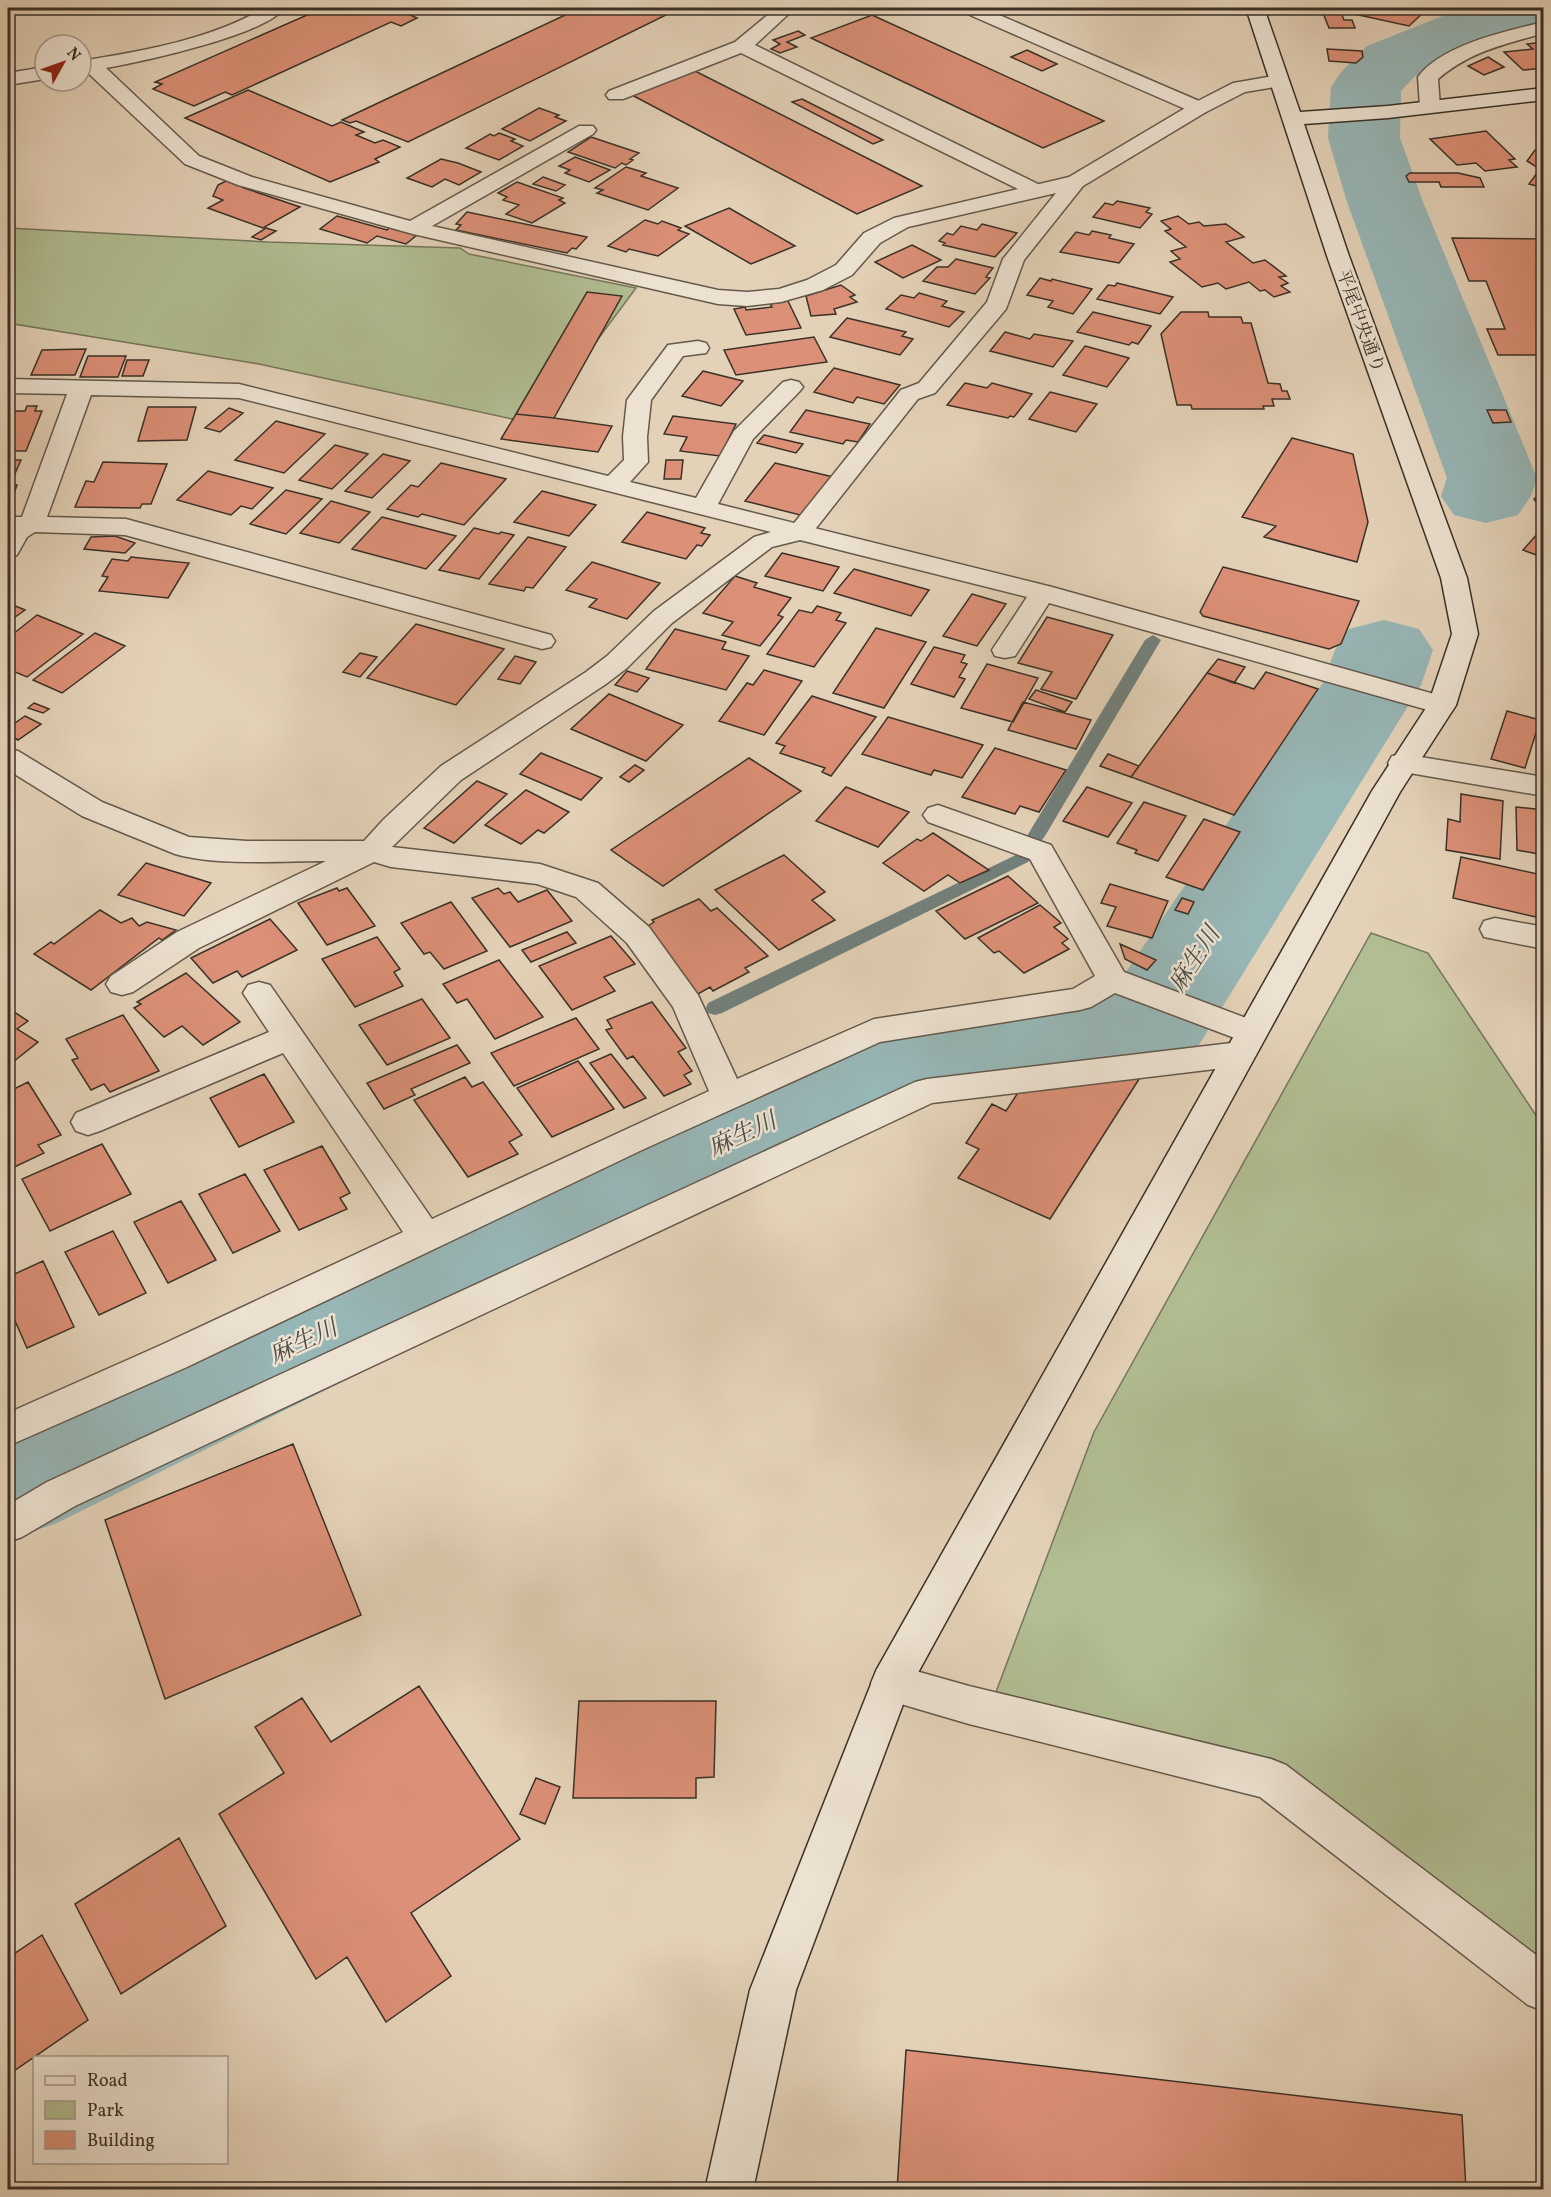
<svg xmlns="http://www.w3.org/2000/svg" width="1551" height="2197" font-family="Vollkorn,'Noto Serif JP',serif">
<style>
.green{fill:#b1bd92;stroke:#76775c;stroke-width:1.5}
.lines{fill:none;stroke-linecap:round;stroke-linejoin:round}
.stream{fill:#72817d;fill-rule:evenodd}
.river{fill:#97b6b6;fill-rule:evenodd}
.building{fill:#dc9077;stroke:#3a3127;stroke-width:1.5}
.lane-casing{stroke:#64594b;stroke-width:3}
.street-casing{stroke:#64594b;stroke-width:3}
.secondary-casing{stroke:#3a3127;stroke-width:3}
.lane{fill:#ede2d1;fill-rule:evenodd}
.street{fill:#ede2d1;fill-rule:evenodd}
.secondary{fill:#ede2d1;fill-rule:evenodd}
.labels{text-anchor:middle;stroke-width:5;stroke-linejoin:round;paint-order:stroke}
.far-street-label{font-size:18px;fill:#3a3127;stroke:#ede2d1}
.water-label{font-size:24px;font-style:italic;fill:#4d4c44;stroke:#ede2d1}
</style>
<rect width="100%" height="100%" fill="#e4d2b8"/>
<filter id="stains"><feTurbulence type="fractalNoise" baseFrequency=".00333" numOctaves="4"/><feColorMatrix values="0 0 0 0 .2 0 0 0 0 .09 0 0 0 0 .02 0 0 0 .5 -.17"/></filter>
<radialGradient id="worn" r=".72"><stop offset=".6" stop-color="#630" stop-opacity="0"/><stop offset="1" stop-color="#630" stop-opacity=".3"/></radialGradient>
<path class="green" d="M8,228L268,242L460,248L469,254L636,288L535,424L259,364L8,323Z
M1371,933L1428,953L1543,1126V1969L1274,1759L996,1692L1094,1432Z"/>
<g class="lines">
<path class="stream" d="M1153,635L1161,640L1045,836L1042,840H1030L1027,836L1145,640Z
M1022,852L1028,854L1031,858L1028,862L722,1013L715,1015L708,1013L706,1008L708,1003Z"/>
<path class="river" d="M1463,8H1544V26L1500,39L1415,76L1401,91L1400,138L1423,202L1537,478L1531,496L1518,515L1486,523L1454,515L1441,496L1447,478L1347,202L1328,138L1331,87L1341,72L1367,46Z
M1384,620L1419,629L1433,650L1421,685L1197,1048L1166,1061L1125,1074L914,1104L491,1308L57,1523L8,1540V1415L401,1234L851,1032L893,1019L1115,988L1322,684L1335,650L1349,629Z"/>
</g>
<path class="building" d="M323,8H422L408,14L417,18L401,26L391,22L232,95L225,92L194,106L153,89L162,84L155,82Z
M580,8H680L408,142L356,121L350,123L342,120Z
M1321,8H1339L1344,20H1352L1355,28H1329Z
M1347,8H1412L1425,11L1409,26L1350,13L1355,9Z
M872,15L1104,121L1043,148L811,38Z
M798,31L805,35L787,42L797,47L780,53L771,49L780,44L773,40Z
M1544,42V68L1523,70L1504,52L1533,49L1527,44Z
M1327,49L1362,51L1363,57L1356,63L1329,61Z
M1027,50L1057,64L1042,71L1011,57Z
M1488,57L1504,67L1484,75L1468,66Z
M693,70L922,186L857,214L630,94Z
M248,90L332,126L341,122L364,132L356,135L375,143L383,140L400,147L375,159L379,162L330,182L185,118Z
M802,99L883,140L873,144L792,102Z
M539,108L559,115L555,117L566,121L530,141L502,129Z
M1486,131L1515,159L1509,160L1517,167L1485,171L1476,163L1457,165L1430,139Z
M499,133L515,139L511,141L523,146L499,160L466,148L490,134L494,136Z
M591,137L639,153L630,159L633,160L626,165L622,163L615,168L568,152Z
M1535,150L1544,152V188L1529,184L1540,169L1527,161Z
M575,157L610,170L589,182L565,173L570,170L559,166Z
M441,159L458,163L481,172L459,185L445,179L432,187L407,178Z
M626,167L646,173L641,176L678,188L648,210L597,193L603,190L595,188Z
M1410,173H1458L1480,178L1484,187H1441L1439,182H1409L1406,176Z
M543,177L565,185L556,191L533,184Z
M226,181L236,183L244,188L300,207L263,228L208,208L223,200L213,196L218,185Z
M517,182L563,198L559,200L565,203L532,223L506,214L519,205L503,200L507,197L498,193Z
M1117,201L1150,208L1146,212L1152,214L1140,228L1093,217L1105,203L1113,205Z
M729,208L795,246L751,264L685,226Z
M467,212L587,237L576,249L572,248L567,253L456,230L461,225L456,224Z
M337,216L387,230L390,227L417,235L406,244L377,236L367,243L320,229Z
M1178,216L1189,224L1199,222L1204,226L1226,224L1244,237L1226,242L1253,263L1265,260L1286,276L1279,277L1288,283L1281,286L1290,292L1274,297L1265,290L1260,291L1249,282L1226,289L1218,283L1202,287L1170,262L1180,259L1171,251L1186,247L1165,231L1171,229L1161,221Z
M645,220L658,224L662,221L681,228L678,230L689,234L658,256L629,249L626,252L608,246Z
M982,224L1017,233L995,257L943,245L945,243L939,241L947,233L953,235L961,226L977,230Z
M266,228L276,231L261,240L252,237Z
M1092,231L1111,235L1109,238L1134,244L1119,263L1060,252L1076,232L1089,235Z
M1452,238L1544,239V282H1541L1544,287V355H1498L1487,329H1505L1486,281H1469Z
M912,245L941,260L903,278L875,262Z
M956,259L993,268L986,277L990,278L975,294L923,281L937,267H948Z
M1040,278L1051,281L1052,279L1092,289L1073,314L1048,307L1053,301L1027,295Z
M1117,283L1173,297L1160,314L1097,299L1108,285L1115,286Z
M841,285L855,295L850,297L857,302L834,309L836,314L811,316L806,296Z
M587,292L622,296L554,418L516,414Z
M919,293L947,301L942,306L964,312L949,327L886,309L901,295L914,298Z
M788,301L801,328L746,335L734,309L745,307L746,310L772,307L770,304Z
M1093,312L1151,326L1138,344L1132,342L1129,345L1077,332Z
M1181,312H1208L1209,317H1241L1243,323H1251L1268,383L1280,384L1282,391H1287L1290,399H1272L1274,406H1263L1264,409H1192L1191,405H1177L1161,334Z
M847,318L906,332L902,336L913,339L900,355L830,337Z
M1005,332L1030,339L1034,334L1073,341L1053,367L990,351Z
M814,337L827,362L736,375L724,350Z
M1085,346L1129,358L1107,387L1063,375Z
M86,349L75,375H31L42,350Z
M88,356H126L118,377H80Z
M127,360H149L143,376H122Z
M834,368L900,385L884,404L857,397L853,403L814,392Z
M703,371L743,381L721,406L682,396Z
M965,383L987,388L992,383L1032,394L1014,417L1010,416L1008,418L947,405Z
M1050,392L1097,404L1076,432L1029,419Z
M27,406H37L35,411H42L26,451H8V411H25Z
M148,407H196L187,440L138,441Z
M229,408L243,413L220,432L205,428Z
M806,410L870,424L858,442L846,440L843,444L790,432Z
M1487,410H1506L1511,422L1493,423Z
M516,414L554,418L612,426L598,452L501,439Z
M673,416L736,424L720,456L680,451L687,437L664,434Z
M276,421L325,434L284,473L235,460Z
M764,435L803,444L796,453L757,443Z
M1292,438L1353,454L1368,522L1357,562L1264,537L1276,526L1242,517Z
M335,445L368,454L332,489L299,480Z
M383,454L410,461L372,498L345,491Z
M8,460H21L10,485H17L11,502H8Z
M666,460H683L681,479H664Z
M103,462L167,464L151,504H142L140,508L75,507L86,481L94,482Z
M441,463L506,479L464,525L422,514L418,517L387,509L411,485L418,487Z
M775,463L833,477L804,516L745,501Z
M208,471L273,488L252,509L241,506L231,515L177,500Z
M286,490L322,499L286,534L250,524Z
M1544,490V509L1540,507L1534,499Z
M542,491L596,505L569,536L514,522Z
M331,501L370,512L339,543L300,533Z
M647,512L705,528L701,533L710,535L702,546L697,545L686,559L622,542Z
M382,517L456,536L426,569L352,549Z
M474,528L499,534L501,532L514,535L479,579L439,570Z
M1540,531L1544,533V558L1523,550Z
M115,536L135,543L125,553L84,549L91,537Z
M528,537L566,547L533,588L526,587L524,591L489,584Z
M782,553L839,567L823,591L765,576Z
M131,557L189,563L168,598L99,591L108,577L102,576L112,559L128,561Z
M592,562L660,583L627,619L589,607L597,599L566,590Z
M1223,567L1359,601L1341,644L1329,649L1203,616L1200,612Z
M854,569L929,590L911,616L834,593Z
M735,576L757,583L754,587L791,598L778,615L783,617L760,646L722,635L733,622L703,613Z
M972,594L1006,604L977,646L943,636Z
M13,605L25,610L8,622V609Z
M817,606L841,613L836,620L846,623L814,667L767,654L799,610L812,613Z
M37,615L83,634L27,677L8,669V638Z
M1047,617L1113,635L1076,699L1041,689L1052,672L1018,663Z
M416,624L504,649L456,705L367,678Z
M876,628L926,642L884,708L833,693Z
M675,629L726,642L722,649L749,656L726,690L646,669Z
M95,633L125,646L62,693L33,680Z
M934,647L965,655L961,662L967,664L959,677L965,679L954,697L911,684Z
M360,653L377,657L360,677L343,672Z
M515,656L536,662L520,684L498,679Z
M1218,659L1245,667L1234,683L1207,673Z
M987,664L1038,678L1013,722L961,708Z
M764,670L802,681L764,735L719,721L747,683L753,685Z
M627,671L649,678L637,692L615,685Z
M1266,672L1318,689L1234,815L1131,777L1207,673L1254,689Z
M1036,690L1072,702L1065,712L1029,699Z
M609,694L683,725L646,761L571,729Z
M812,696L876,717L831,776L822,772L825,768L780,753L785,746L776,743Z
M1023,702L1091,720L1076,749L1008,730Z
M34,703L49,709L43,713L28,708Z
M1507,711L1540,720L1525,768L1491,759Z
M25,716L41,724L18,740L8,734V728Z
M888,717L983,745L962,778L934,770L931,775L862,754Z
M995,748L1066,770L1039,812L1020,806L1015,814L962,797Z
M541,753L602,778L581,800L520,774Z
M1108,754L1139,766L1131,777L1100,766Z
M749,758L801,791L663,886L611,850Z
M635,765L644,770L629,782L620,777Z
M477,781L507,794L454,843L424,828Z
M846,787L909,812L878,847L816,821Z
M1087,787L1132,803L1108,837L1063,821Z
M526,790L569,812L544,833L538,830L521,844L485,825Z
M1461,794L1503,801L1500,859L1446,850L1448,819L1460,822Z
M1144,802L1186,816L1158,861L1135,853L1137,850L1117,843Z
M1516,807L1544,810V855L1517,850Z
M1204,819L1240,832L1203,890L1166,877Z
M933,833L989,870L960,883L948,875L924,891L883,863L917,839L921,841Z
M784,855L825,892L812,900L835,920L779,950L715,890Z
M1461,857L1542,875L1536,917L1453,898Z
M146,863L211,883L184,916L118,895Z
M1008,876L1038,903L965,939L936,911Z
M1110,884L1168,901L1152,938L1107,926L1116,907L1101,903Z
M337,888L339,891L347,888L375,926L327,945L298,903Z
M498,888L504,894L510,892L518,902L547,890L572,921L510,947L472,898Z
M1182,898L1194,902L1188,914L1175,910Z
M699,899L711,911L717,908L768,956L745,968L749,972L713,991L710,987L698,994L653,948L645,928L654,922L652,920Z
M451,902L487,951L444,969L430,952L424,954L401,923Z
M1040,905L1061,923L1054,927L1068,939L1062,943L1069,949L1024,973L999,951L994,953L978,938Z
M100,910L121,923L132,918L139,926L147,922L176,930L162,940L159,938L91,990L34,954L51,942L54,944Z
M270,919L297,950L242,977L237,971L213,983L191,958Z
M567,932L576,943L531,962L522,950Z
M611,936L635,964L604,977L615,991L572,1010L539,966Z
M377,937L400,969L394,972L403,986L355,1007L322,959Z
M1120,944L1156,960L1147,970L1125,959Z
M1542,958L1544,959V987L1539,986Z
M499,960L543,1017L495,1039L467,999L457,1003L443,984Z
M186,973L240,1022L203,1045L182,1026L164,1037L134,1008L141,1004L137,1002Z
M422,999L450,1038L387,1065L359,1025Z
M652,1002L686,1048L678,1052L692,1071L684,1075L691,1084L664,1096L633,1056L627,1059L606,1030L612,1028L607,1020Z
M8,1008L28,1021L17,1029L38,1042L8,1066Z
M123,1015L159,1071L110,1092L104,1084L91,1090L72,1060L78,1058L66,1039Z
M576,1018L599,1049L514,1086L491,1053Z
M457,1045L470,1063L411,1089L415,1095L384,1109L367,1083Z
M611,1054L646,1098L624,1108L590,1063Z
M578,1061L614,1109L552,1137L517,1088Z
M264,1074L294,1122L239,1147L210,1098Z
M1141,1076L1050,1219L958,1178L979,1149L966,1143L992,1104L1006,1111L1021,1088Z
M465,1077L472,1087L483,1082L522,1135L509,1142L518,1154L468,1177L414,1100Z
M28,1082L61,1135L38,1145L44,1153L8,1170V1092Z
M102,1144L131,1194L50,1231L22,1179Z
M322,1146L350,1193L340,1198L347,1209L299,1230L264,1170Z
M245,1174L280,1231L233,1253L199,1194Z
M181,1201L216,1260L168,1283L134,1222Z
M113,1231L146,1293L99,1315L65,1252Z
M43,1261L74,1327L27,1348L8,1305V1277Z
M293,1444L361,1615L165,1699L105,1520Z
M419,1686L520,1839L411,1913L451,1976L386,2022L347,1957L316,1979L219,1814L284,1773L255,1727L302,1698L331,1742Z
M579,1701H716L714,1777L696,1778V1798H573Z
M536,1778L560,1787L545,1824L520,1814Z
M179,1838L226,1926L121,1994L75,1904Z
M42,1935L88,2020L8,2075V1958Z
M906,2050L1462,2115L1466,2190H897Z"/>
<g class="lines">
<g class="lane-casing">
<path id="lane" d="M776,8H795L755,45L1044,187L1047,191L1044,195L1037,197L1030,195L741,53L623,99H609L606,95L609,91L735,42Z
M960,8H983L1206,104L1209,108L1206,112H1192L963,12Z
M909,388L917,390L921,395L809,537L800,540L791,537L787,532L791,527L901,390Z
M1402,754L1544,777V796L1392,770L1388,763L1392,756Z
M891,1664L969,1686L1271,1759L1286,1765L1544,1961V2011L1528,2005L1260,1797L969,1724L877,1697L871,1683L877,1669Z"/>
</g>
<g class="street-casing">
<path id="street" d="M264,8H284C266,35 140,62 106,68L199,156L252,177L410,221L579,126H593L596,130L593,134L432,226L718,290L747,292L779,289L807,280L836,265L864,233L894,218L1069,177L1192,104L1233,83L1279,75L1286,77L1289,81L1286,85L1245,92L1206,112L1083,186L1024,260L1006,309L935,393L909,402L901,400L897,395L901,390L919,383L987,302L1003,259L1056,193L908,227L880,243L852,275L823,290L781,302L747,306L718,304L413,234L238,185L185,164L87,72L81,73V61C142,51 210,40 264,8Z
M1544,22V33C1503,45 1471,51 1438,79L1440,107L1437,111H1423L1420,107L1418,77C1441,45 1507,31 1544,22Z
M45,67V79L8,85V73Z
M698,341L706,343L709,348L706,353L683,356L651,400L647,437L648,462L630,482L696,498L734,431L783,382L791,380L799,382L803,387L799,392L753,439L718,504L1052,587L1452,699L1456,705L1452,711L1442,714L1049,603L1015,656L1005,658L995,656L992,650L1027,597L800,540L772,547L672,623L627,668L606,684L461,780L392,847L540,864L598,883L649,927L698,995L737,1079L874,1019L1073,989L1095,976L1030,859L928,822L923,815L928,808L938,805L1051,845L1124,972L1262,1024L1267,1032L1262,1040L1251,1044L1240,1040L1115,993L1091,1007L1080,1010L880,1042L642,1150L187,1367L8,1446V1413L161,1345L403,1232L283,1053L100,1131L88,1135L76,1131L71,1122L76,1113L269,1032L243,993L248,985L259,982L270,985L432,1219L709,1091L673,1007L627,943L576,897L537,884L391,867L374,862L199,948L133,992L122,995L111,992L106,984L111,976L177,932L326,861C282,861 216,866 175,854L82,816L8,770V749L18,751L102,802L189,837L247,841H364L384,819L441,766L586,672L607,656L654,611L754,537L771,532L239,398L91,395L47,517L126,519L551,635L555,641L551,647L542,649L125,535L35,532L27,537L17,555L8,558V517H22L67,394L8,393V379L239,384L608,476L624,460L623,437L627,400L668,345Z
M1495,918L1544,927V949L1484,937L1480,929L1484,921Z
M1240,1042L1251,1046L1256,1054L1251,1062L1240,1066L932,1103L75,1506L22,1537L8,1542V1505L47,1482L915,1082L927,1079Z"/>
</g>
<g class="secondary-casing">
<path id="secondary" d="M1246,8H1264L1300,112L1388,106L1544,88V100L1388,118L1304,124L1349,256L1467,578L1478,634L1456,705L1400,792L908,1691L796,1990L753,2190H705L750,1990L877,1669L1372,791L1428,705L1452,634L1441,578L1327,256Z"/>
</g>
<use href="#lane" class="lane"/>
<use href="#street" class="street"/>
<use href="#secondary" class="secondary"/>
</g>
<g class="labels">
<g class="far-street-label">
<text transform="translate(1361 321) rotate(70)" y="6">平尾中央通り</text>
</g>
<g class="water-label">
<text transform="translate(1194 959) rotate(-57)" y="8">麻生川</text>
<text transform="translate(742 1134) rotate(-25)" y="8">麻生川</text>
<text transform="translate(303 1341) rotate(-25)" y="8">麻生川</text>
</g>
</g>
<rect width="1551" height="2197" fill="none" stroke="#e4d2b8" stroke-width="30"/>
<rect x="9" y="9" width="1533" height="2179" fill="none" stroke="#3a3127" stroke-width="3"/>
<rect x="15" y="15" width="1521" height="2167" fill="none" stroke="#3a3127" stroke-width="1.5"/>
<rect x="33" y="2056" width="195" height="108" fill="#ede2d1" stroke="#a59b8d" stroke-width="1.5"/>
<rect x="45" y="2076" width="30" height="9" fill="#ede2d1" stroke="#a59b8d" stroke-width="1.5"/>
<text x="87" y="2086" font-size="18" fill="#3a3127">Road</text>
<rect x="45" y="2101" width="30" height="18" fill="#b1bd92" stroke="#a59b8d" stroke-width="1.5"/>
<text x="87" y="2116" font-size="18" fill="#3a3127">Park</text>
<rect x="45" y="2131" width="30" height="18" fill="#dc9077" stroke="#a59b8d" stroke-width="1.5"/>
<text x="87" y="2146" font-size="18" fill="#3a3127">Building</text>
<g transform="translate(63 63) rotate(50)"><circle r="28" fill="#ede2d1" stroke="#a59b8d" stroke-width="1.5"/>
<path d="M0-4.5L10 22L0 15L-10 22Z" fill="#8f2418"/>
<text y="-9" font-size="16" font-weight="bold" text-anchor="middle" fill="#3a3127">N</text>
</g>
<rect width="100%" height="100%" filter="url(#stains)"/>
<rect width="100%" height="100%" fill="url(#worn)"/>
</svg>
